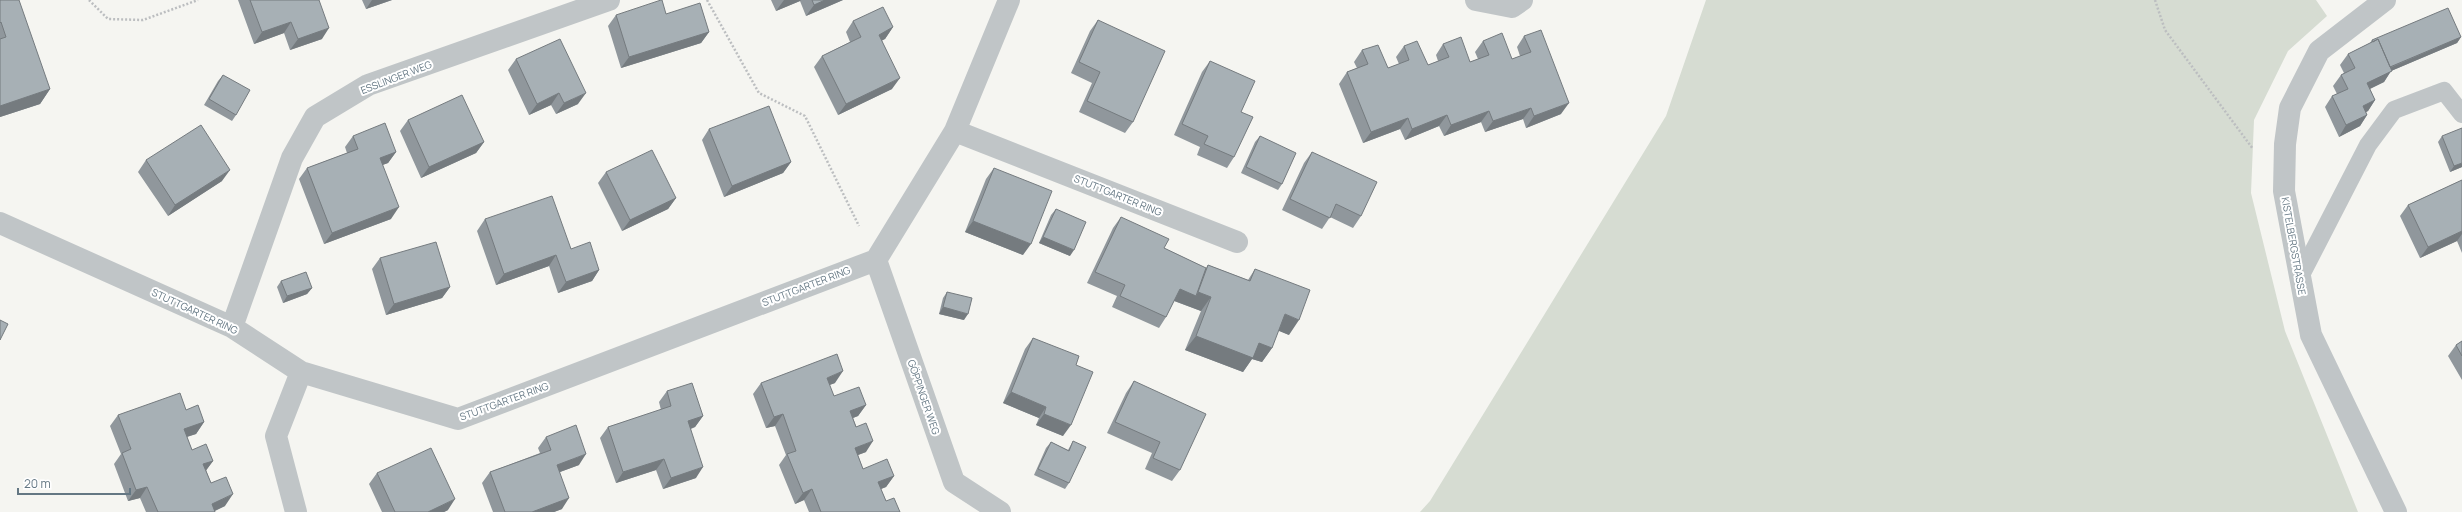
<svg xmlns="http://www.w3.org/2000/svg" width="2462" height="512" font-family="Manrope,sans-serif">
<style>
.green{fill:#d6dcd2}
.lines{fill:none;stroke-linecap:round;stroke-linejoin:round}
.path{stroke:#bcbec0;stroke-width:2.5;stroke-dasharray:2 2;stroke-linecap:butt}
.service{stroke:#c0c5c7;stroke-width:18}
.minor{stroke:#c0c5c7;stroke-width:22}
.wall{fill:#90979c}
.shaded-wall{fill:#757b7f}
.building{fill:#a7b0b5;stroke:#757b7f}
.labels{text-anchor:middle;stroke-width:4;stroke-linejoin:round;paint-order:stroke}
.street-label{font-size:10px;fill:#647783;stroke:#fff}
</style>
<rect width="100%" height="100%" fill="#f5f5f1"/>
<path class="green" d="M1706,0H2316L2327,16L2288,51L2254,120L2251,193L2285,331L2358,512H1420L1430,501L1666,116Z"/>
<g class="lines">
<path class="path" d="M89,0L108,19L143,20L198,0
M707,0L759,93L805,116L859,226
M2155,0L2165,30L2253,149"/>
<path class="service" d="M2300,277L2368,145L2394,110L2444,91L2462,114"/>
<path class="minor" d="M1476,0L1512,7L1522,0
M2385,0L2319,51L2290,108L2285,144L2284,191L2311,335L2396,512
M955,131L1237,242
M0,223L232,327L301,372L458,419L876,260L955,131L1009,0
M876,260L954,482L1000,512
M232,327L292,158L315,117L368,85L609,0
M296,512L276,436L301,372"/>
</g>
<path class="wall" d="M0,0L50,89L40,104L0,117Z
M238,0H319L322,39L290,50L284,33L254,44Z
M362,0H392L366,9Z
M771,0H843L806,16L800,1L776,11Z
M666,14L709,32L701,43L621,68L608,26L616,15Z
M1098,20L1133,122L1125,133L1079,112L1092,83L1071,73L1090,31Z
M853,21L893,27L885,39L882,40L892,89L838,115L814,67L822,56L850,42L846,32Z
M1524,36L1561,114L1526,128L1523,119L1485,132L1481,122L1444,136L1439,126L1405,140L1400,129L1363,143L1339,84L1347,72L1357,68L1354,62L1362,50L1388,68L1399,64L1396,57L1404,46L1428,65L1438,61L1436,55L1443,44L1470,62L1478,59L1475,52L1483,41L1512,59L1520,56L1517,47Z
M2461,37L2457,43L2391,71L2384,82L2370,89L2375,100L2368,111L2366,112L2367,115L2360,126L2339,137L2325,107L2332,96L2337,94L2333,86L2341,75L2344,73L2340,65L2348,54L2370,43L2372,40Z
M516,59L578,104L556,114L551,105L529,115L508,70Z
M1210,61L1234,157L1227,168L1197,155L1200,147L1174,135L1202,72Z
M223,75L236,115L232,121L204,105L218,81Z
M408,120L484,142L476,153L421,178L400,131Z
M709,129L791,162L783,173L724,197L702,140Z
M353,136L396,152L388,163L382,165L391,219L324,244L299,179L307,168L347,153L345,147Z
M1260,136L1282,184L1278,190L1241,173L1255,142Z
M2442,136L2462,167L2450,172L2438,142Z
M1312,152L1361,216L1353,228L1330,217L1322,229L1282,210L1304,163Z
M146,160L222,181L168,216L138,172Z
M994,168L1023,255L965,232L986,179Z
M606,172L676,198L668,209L622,231L598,183Z
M2462,180V253L2457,241L2420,258L2400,216L2408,205Z
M1056,209L1070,256L1039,243L1051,215Z
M1121,217L1164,248L1206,268L1208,265L1248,280L1255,269L1289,335L1278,330L1272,348L1262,362L1252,359L1243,372L1185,350L1201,311L1174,301L1166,317L1159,328L1112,307L1117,296L1087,283L1113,228Z
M485,219L571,249L599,270L592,281L558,293L549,266L496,285L477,231Z
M380,258L450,287L442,298L386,315L372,269Z
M281,281L312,288L307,294L283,303L277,287Z
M947,292L964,320L939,314L943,298Z
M1033,338L1076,365L1063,436L1036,425L1039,418L1003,403L1025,349Z
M2462,341V380L2448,356L2456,345Z
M1134,381L1180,470L1172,481L1145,469L1152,453L1107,433L1126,393Z
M761,383H835L829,385L834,396L866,405L858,416L853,418L866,452L858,455L863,469L894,476L886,487L881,489L886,501L900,512H809L804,500L795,504L779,465L786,455L775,426L766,428L753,394Z
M667,391L703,416L695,427L691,429L696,478L663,489L656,470L616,483L600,438L608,427L661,410L659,402Z
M186,410L204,422L196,434L187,437L192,450L213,461L206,470L211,483L225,506L215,511V512H146L140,498L128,501L114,464L121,454L110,426L118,415Z
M546,437L579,465L560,472L562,509L554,512H493L482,483L490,472L540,453L538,448Z
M1073,441L1069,483L1065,489L1034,475L1046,448L1051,442L1068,450Z
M377,473L448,510L444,512H382L369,484Z"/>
<path class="shaded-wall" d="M372,0H392L366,9Z
M784,0H801L800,1L776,11Z
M825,0H843L806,16L814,5Z
M291,22L284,33L254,44L262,32Z
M893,27L885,39L871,46L879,35Z
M329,28L322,39L290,50L298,39Z
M709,32L701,43L621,68L629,57Z
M2461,37L2457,43L2391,71L2384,82L2359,94L2367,83L2385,70Z
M900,78L892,89L838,115L846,104Z
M50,89L40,104L0,117V106Z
M559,93L551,105L529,115L537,104Z
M586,93L578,104L556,114L564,103Z
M2375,100L2368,111L2355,118L2363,106Z
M1569,103L1561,114L1526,128L1534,116Z
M1531,108L1523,119L1485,132L1493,121Z
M1489,111L1481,122L1444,136L1451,125Z
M1447,115L1439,126L1405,140L1412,129Z
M2367,115L2360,126L2339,137L2346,125Z
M1408,118L1400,129L1363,143L1371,132Z
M484,142L476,153L421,178L429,167Z
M396,152L388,163L372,169L380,158Z
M791,162L783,173L724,197L732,186Z
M2462,163V167L2450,172L2454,166Z
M230,170L222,181L168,216L175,205Z
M676,198L668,209L622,231L630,220Z
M399,207L391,219L324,244L332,233Z
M973,221L1031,244L1023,255L965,232Z
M2462,231V234L2457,241L2420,258L2428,247Z
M1043,237L1074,250L1070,256L1039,243Z
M556,255L549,266L496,285L504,274Z
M599,270L592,281L558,293L566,282Z
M450,287L442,298L386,315L394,304Z
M312,288L307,294L283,303L287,296Z
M1180,289L1196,296L1198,292L1211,297L1201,311L1172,300Z
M943,307L968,314L964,320L939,314Z
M1285,314L1299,320L1289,335L1274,329Z
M1196,336L1259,343L1272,348L1262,362L1252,359L1243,372L1185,350Z
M843,371L835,383L819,389L827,378Z
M1011,392L1046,407L1039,418L1003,403Z
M866,405L858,416L842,422L850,411Z
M783,414L775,426L766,428L774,417Z
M1044,414L1071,425L1063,436L1036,425Z
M703,416L695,427L680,432L688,421Z
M204,422L196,434L176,440L184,429Z
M873,441L866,452L847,459L855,448Z
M586,454L579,465L549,476L557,465Z
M664,459L656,470L616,483L623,472Z
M213,461L205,472L203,464Z
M703,467L696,478L663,489L671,478Z
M894,476L886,487L870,493L878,482Z
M147,487L140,498L128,501L136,490Z
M812,489L804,500L795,504L803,493Z
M233,494L225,506L212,512V504Z
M569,498L562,509L554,512H532Z
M455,499L448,510L444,512H428Z"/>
<path class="building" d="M0,0H19L50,89L0,106V39L6,37L1,22L0,23Z
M250,0H319L329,28L298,39L291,22L262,32Z
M661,0H662L666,14L700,3L709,32L629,57L616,15Z
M812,0H825L814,5Z
M883,7L893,27L879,35L900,78L846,104L822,56L861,37L853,21Z
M2448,8L2461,37L2390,67L2378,39L2373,42L2372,40Z
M1098,20L1165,51L1133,122L1087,101L1100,72L1079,62Z
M1541,30L1569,103L1534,116L1531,108L1493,121L1489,111L1451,125L1447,115L1412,129L1408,118L1371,132L1347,72L1368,64L1362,50L1378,45L1388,68L1409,60L1404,46L1417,41L1428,65L1449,57L1443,44L1461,37L1470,62L1489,55L1483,41L1502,33L1512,59L1531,52L1524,36Z
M560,39L586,93L564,103L559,93L537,104L516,59Z
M2378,39L2392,71L2367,83L2375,100L2363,106L2367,115L2346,125L2332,96L2348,89L2341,75L2355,68L2348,54Z
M1210,61L1255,81L1241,112L1253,117L1234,157L1204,144L1208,136L1182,124Z
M223,75L250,90L236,115L209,99Z
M462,95L484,142L429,167L408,120Z
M769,106L791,162L732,186L709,129Z
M385,123L396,152L380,158L399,207L332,233L307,168L358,149L353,136Z
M201,125L230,170L175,205L146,160Z
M2462,128V163L2454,166L2442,136Z
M1260,136L1296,153L1282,184L1246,167Z
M652,150L676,198L630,220L606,172Z
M1312,152L1377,182L1361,216L1336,204L1330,218L1290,199Z
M994,168L1052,191L1031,244L973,221Z
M2462,180V231L2428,247L2408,205Z
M552,196L571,249L590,242L599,270L566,282L556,255L504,274L485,219Z
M1056,209L1086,222L1074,250L1043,237Z
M1121,217L1169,239L1164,248L1206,268L1196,296L1180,289L1166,317L1120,296L1125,285L1095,272Z
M436,242L450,287L394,304L380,258Z
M1208,265L1250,281L1255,269L1310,290L1299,320L1285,314L1272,348L1259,343L1253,358L1196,336L1211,297L1198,292Z
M306,272L312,288L287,296L281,281Z
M947,292L972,298L968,314L943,307Z
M0,320L8,324L0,340Z
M1033,338L1079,356L1076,365L1093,372L1071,425L1044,414L1046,407L1011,392Z
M2462,341V356L2456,345Z
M837,354L843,371L827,378L834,396L859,387L866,405L850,411L856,427L866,423L873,441L855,448L863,469L887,459L894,476L878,482L886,501L894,498L900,512H821L812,489L803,493L787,454L796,451L783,414L774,417L761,383Z
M1134,381L1206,414L1180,470L1153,458L1160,442L1115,422Z
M692,383L703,416L688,421L703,467L671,478L664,459L623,472L608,427L671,406L667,391Z
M180,393L186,410L198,405L204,422L184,429L192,450L206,444L213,461L203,464L211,483L226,477L233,494L212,504L215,512H158L147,487L136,490L122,453L131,449L118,415Z
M576,425L586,454L557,465L569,498L532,512H505L490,472L551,450L546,437Z
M1073,441L1086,447L1069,483L1038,469L1051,442L1069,451Z
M431,448L455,499L428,512H395L377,473Z"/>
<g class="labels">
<g class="street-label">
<text transform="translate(396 77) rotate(-21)" y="4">ESSLINGER WEG</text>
<text transform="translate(1118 195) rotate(22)" y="4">STUTTGARTER RING</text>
<text transform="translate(2294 246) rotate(80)" y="4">KISTELBERGSTRASSE</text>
<text transform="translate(806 286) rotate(-21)" y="4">STUTTGARTER RING</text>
<text transform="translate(195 311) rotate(25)" y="4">STUTTGARTER RING</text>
<text transform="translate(924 397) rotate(71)" y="4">GÖPPINGER WEG</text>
<text transform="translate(504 401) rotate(-20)" y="4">STUTTGARTER RING</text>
</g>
</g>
<path d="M18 488v6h112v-6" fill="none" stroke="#647783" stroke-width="2"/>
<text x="24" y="488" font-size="12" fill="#647783" stroke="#ffffff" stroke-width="3" paint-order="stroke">20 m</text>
</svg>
